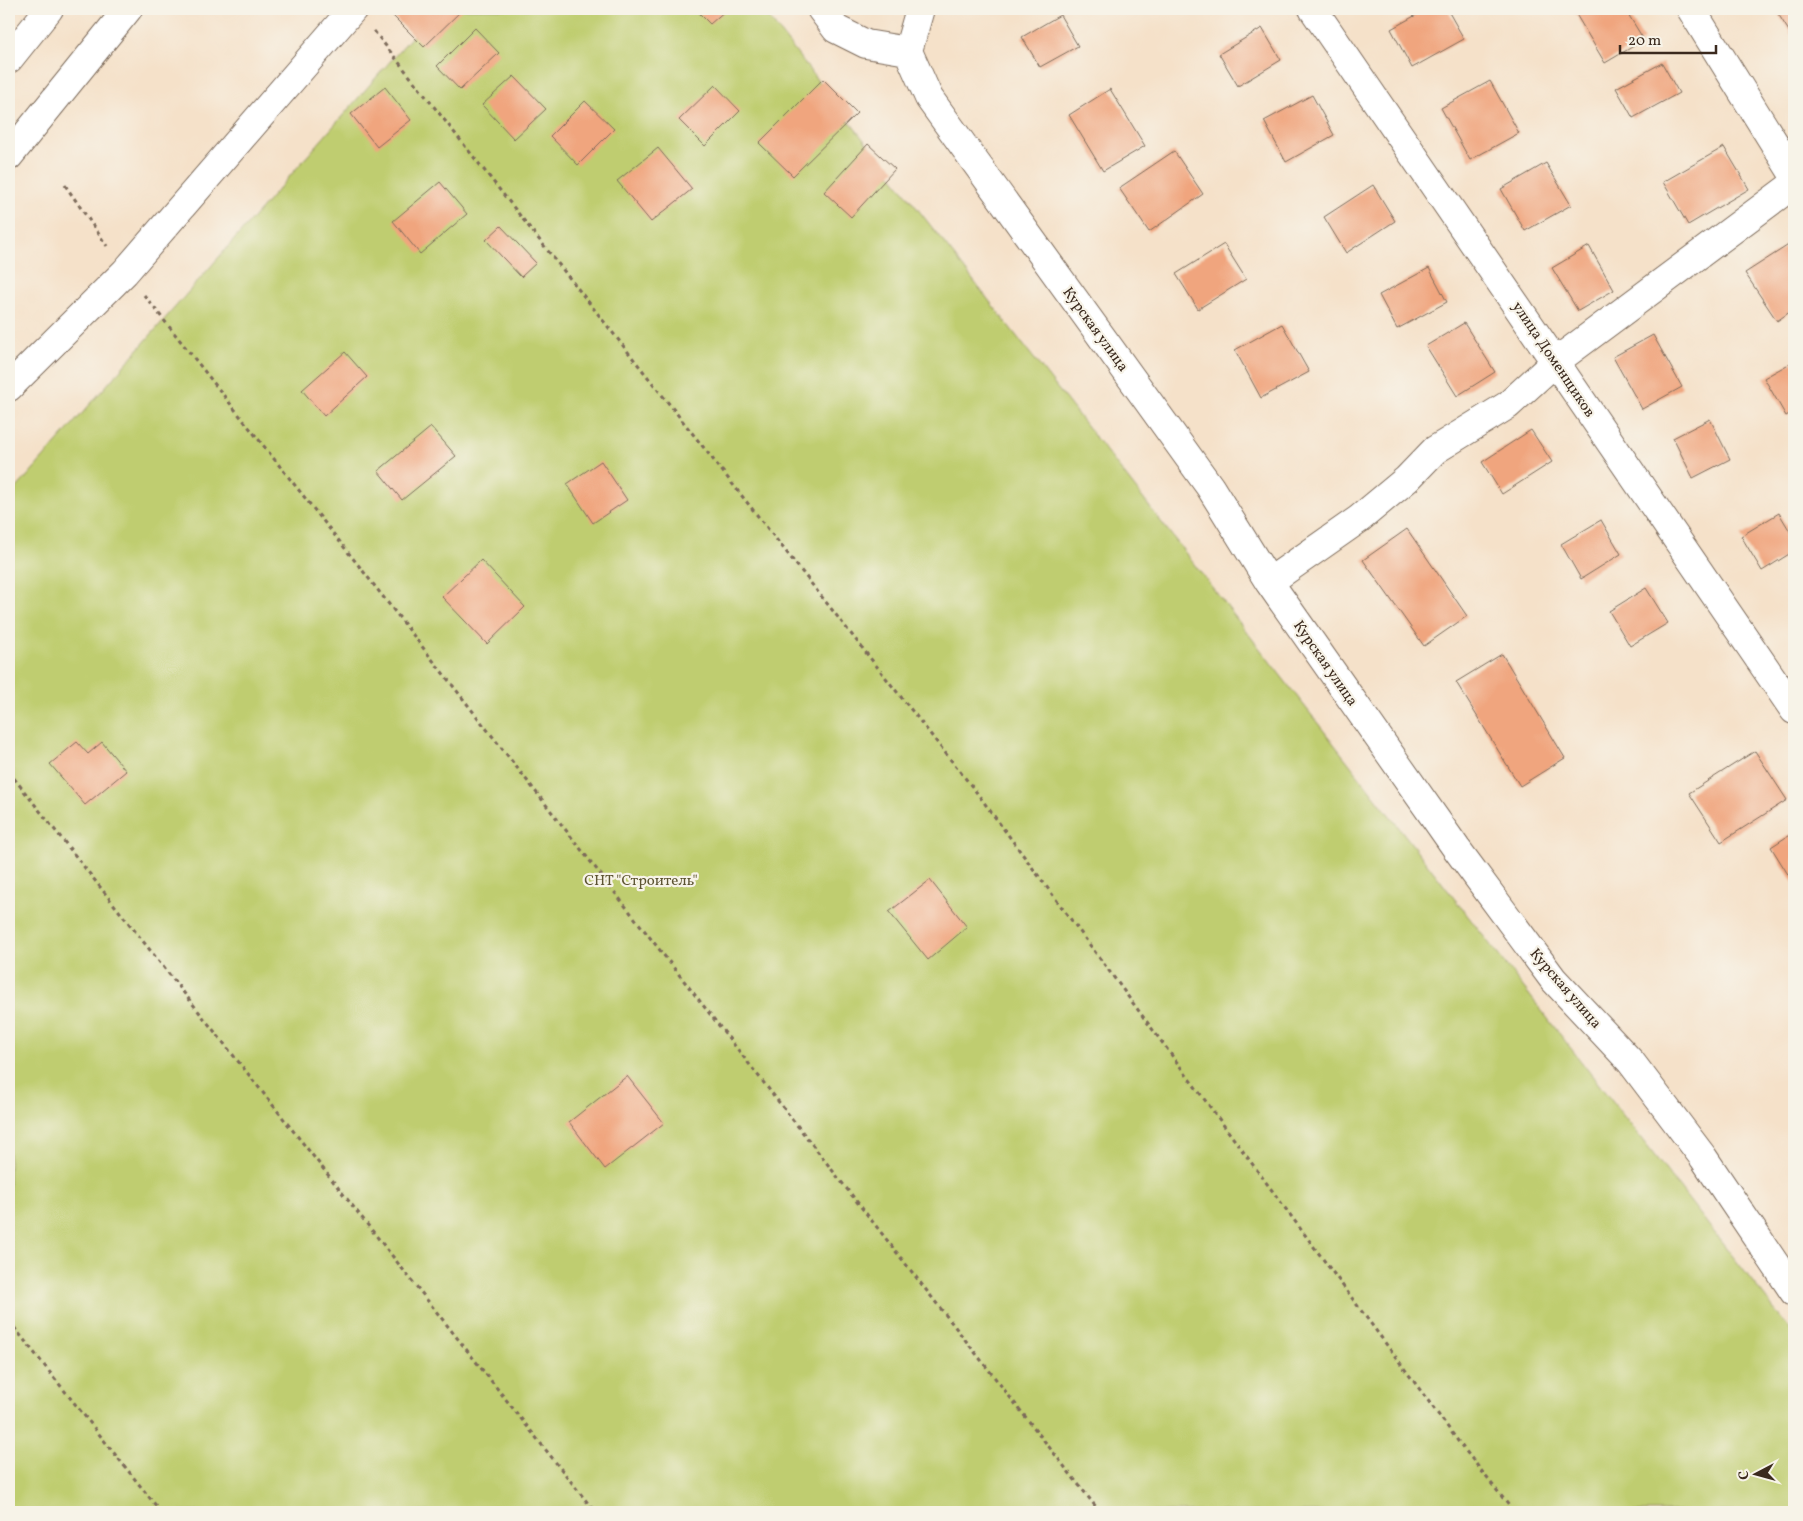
<svg xmlns="http://www.w3.org/2000/svg" width="1803" height="1521" font-family="Vollkorn,serif">
<style>
.green{fill:#bfcd6f;stroke:#7d7c46}
.building{fill:#f0a57e}
.lines{fill:none;stroke-linecap:round;stroke-linejoin:round}
.minor-casing{stroke:#7c6a5a;stroke-width:30}
.trunk-casing{stroke:#7c6a5a;stroke-width:30}
.path{stroke:#7c6a5a;stroke-width:3;stroke-dasharray:4 4;stroke-linecap:butt}
.minor{stroke:#fff;stroke-width:28}
.trunk{stroke:#fff;stroke-width:28}
.labels{text-anchor:middle;stroke-width:4.5;stroke-linejoin:round;paint-order:stroke}
.street-label{font-size:15px;fill:#3b2a1e;stroke:#f7f3e8}
.park-label{font-size:15px;fill:#5c5332;stroke:#f7f3e8}
</style>
<rect width="100%" height="100%" fill="#f7f3e8"/>
<filter id="ink" filterUnits="userSpaceOnUse"><feTurbulence type="fractalNoise" baseFrequency=".02" numOctaves="2"/><feDisplacementMap in="SourceGraphic" scale="10" xChannelSelector="R" yChannelSelector="G"/><feConvolveMatrix kernelMatrix="1 2 1 2 8 2 1 2 1" color-interpolation-filters="sRGB"/></filter>
<filter id="wash" filterUnits="userSpaceOnUse"><feTurbulence type="fractalNoise" baseFrequency=".0096" numOctaves="4" result="noise"/><feDisplacementMap in="SourceGraphic" scale="20" xChannelSelector="R" yChannelSelector="G"/><feGaussianBlur stdDeviation="1.12" result="paint"/><feColorMatrix in="noise" values="0 0 0 0 0 0 0 0 0 0 0 0 0 0 0 0 0 1.4 0 .05"/><feComposite in="paint" operator="in"/></filter>
<g filter="url(#wash)">
<rect width="100%" height="100%" fill="#f5e1c9"/>
<path class="green" d="M436,9H762L1794,1335V1512H9V497Z"/>
<g id="blocks">
<path class="building" d="M391,9H463L424,47L388,11Z
M695,9H727L710,24Z
M1427,9H1447L1464,39L1412,68L1391,29Z
M1578,9H1625L1644,40L1605,63L1574,11Z
M1775,9H1794V39Z
M1060,15L1078,46L1040,67L1022,37Z
M475,28L499,53L460,90L437,66Z
M1262,28L1281,60L1238,86L1219,54Z
M1662,63L1679,93L1633,118L1616,88Z
M514,76L546,109L514,139L482,105Z
M823,79L857,113L793,176L759,143Z
M1490,81L1519,133L1470,160L1441,108Z
M715,85L740,111L705,146L679,120Z
M385,87L411,120L377,147L351,114Z
M1110,89L1145,146L1103,171L1069,115Z
M1312,95L1334,135L1286,162L1264,121Z
M585,101L614,129L578,165L550,136Z
M868,144L895,169L851,217L824,192Z
M1724,147L1749,189L1688,225L1663,182Z
M658,148L692,189L651,222L617,181Z
M1174,151L1203,194L1149,232L1119,188Z
M1546,163L1571,205L1525,231L1501,189Z
M440,182L467,214L420,254L393,221Z
M1373,185L1395,221L1346,253L1324,217Z
M501,226L536,263L521,277L486,240Z
M1224,244L1246,279L1198,309L1176,274Z
M1790,244L1794,251V309L1777,321L1745,273Z
M1589,246L1614,290L1578,311L1552,268Z
M1429,268L1447,302L1397,329L1379,295Z
M1464,323L1495,372L1457,396L1426,346Z
M1282,324L1309,372L1261,398L1235,350Z
M1653,335L1682,387L1642,409L1613,357Z
M345,352L367,377L324,416L302,390Z
M1794,361V411L1786,416L1764,378Z
M1710,419L1730,459L1693,478L1673,438Z
M431,427L456,456L402,500L378,471Z
M1531,430L1552,462L1502,494L1482,462Z
M601,461L627,500L593,523L567,484Z
M1779,513L1794,538V551L1762,571L1741,536Z
M1601,520L1621,554L1581,579L1561,544Z
M1407,529L1467,616L1424,646L1363,560Z
M481,560L525,607L487,644L442,597Z
M1646,588L1668,623L1630,646L1609,611Z
M1502,654L1565,758L1520,786L1456,682Z
M77,742L88,754L102,742L126,771L85,805L50,764Z
M1755,751L1787,800L1721,842L1689,793Z
M1794,832V884L1771,847Z
M930,880L967,927L928,960L889,912Z
M627,1076L664,1123L605,1169L569,1122Z"/>
</g>
</g>
<g filter="url(#ink)">
<use href="#blocks" fill-opacity="0" stroke="#7c6a5a" stroke-width="1"/>
<g class="lines">
<g class="minor-casing">
<path id="minor" d="M821,9L836,29L866,44L908,51
M920,9L908,51L929,98L1210,487L1269,582L1456,848L1553,979L1631,1062L1703,1157L1794,1292
M1313,9L1794,710
M1691,9L1794,175
M9,387L125,272L353,9
M1269,582L1359,519L1407,479L1435,450L1508,405L1555,362L1794,184"/>
</g>
<g class="trunk-casing">
<path id="trunk" d="M9,59L49,9
M9,156L128,9"/>
</g>
<path class="path" d="M374,31L977,793L1461,1445L1514,1512
M65,185L107,246
M144,295L359,566L1100,1512
M9,772L595,1512
M9,1321L161,1512"/>
<use href="#minor" class="minor"/>
<use href="#trunk" class="trunk"/>
</g>
</g>
<g class="labels">
<g class="street-label">
<text transform="translate(1096 329) rotate(54)" y="5">Курская улица</text>
<text transform="translate(1554 359) rotate(56)" y="5">улица Доменщиков</text>
<text transform="translate(1326 663) rotate(55)" y="5">Курская улица</text>
<text transform="translate(1566 988) rotate(49)" y="5">Курская улица</text>
</g>
<g class="park-label">
<text x="641" y="885">СНТ "Строитель"</text>
</g>
</g>
<rect width="1803" height="1521" fill="none" stroke="#f7f3e8" stroke-width="30"/>
<g transform="translate(1756 1474) rotate(264)" stroke="#f7f3e8" stroke-width="4" paint-order="stroke">
<path d="M0-4L9 19L0 12L-9 19Z" fill="#3b2a1e"/>
<text y="-8" font-size="14" font-weight="bold" text-anchor="middle" fill="#3b2a1e">С</text>
</g>
<path d="M1620 45v8h96v-8" fill="none" stroke="#3b2a1e" stroke-width="2.5"/>
<text x="1628" y="45" font-size="15" fill="#3b2a1e" stroke="#f7f3e8" stroke-width="4" paint-order="stroke">20 m</text>
</svg>
